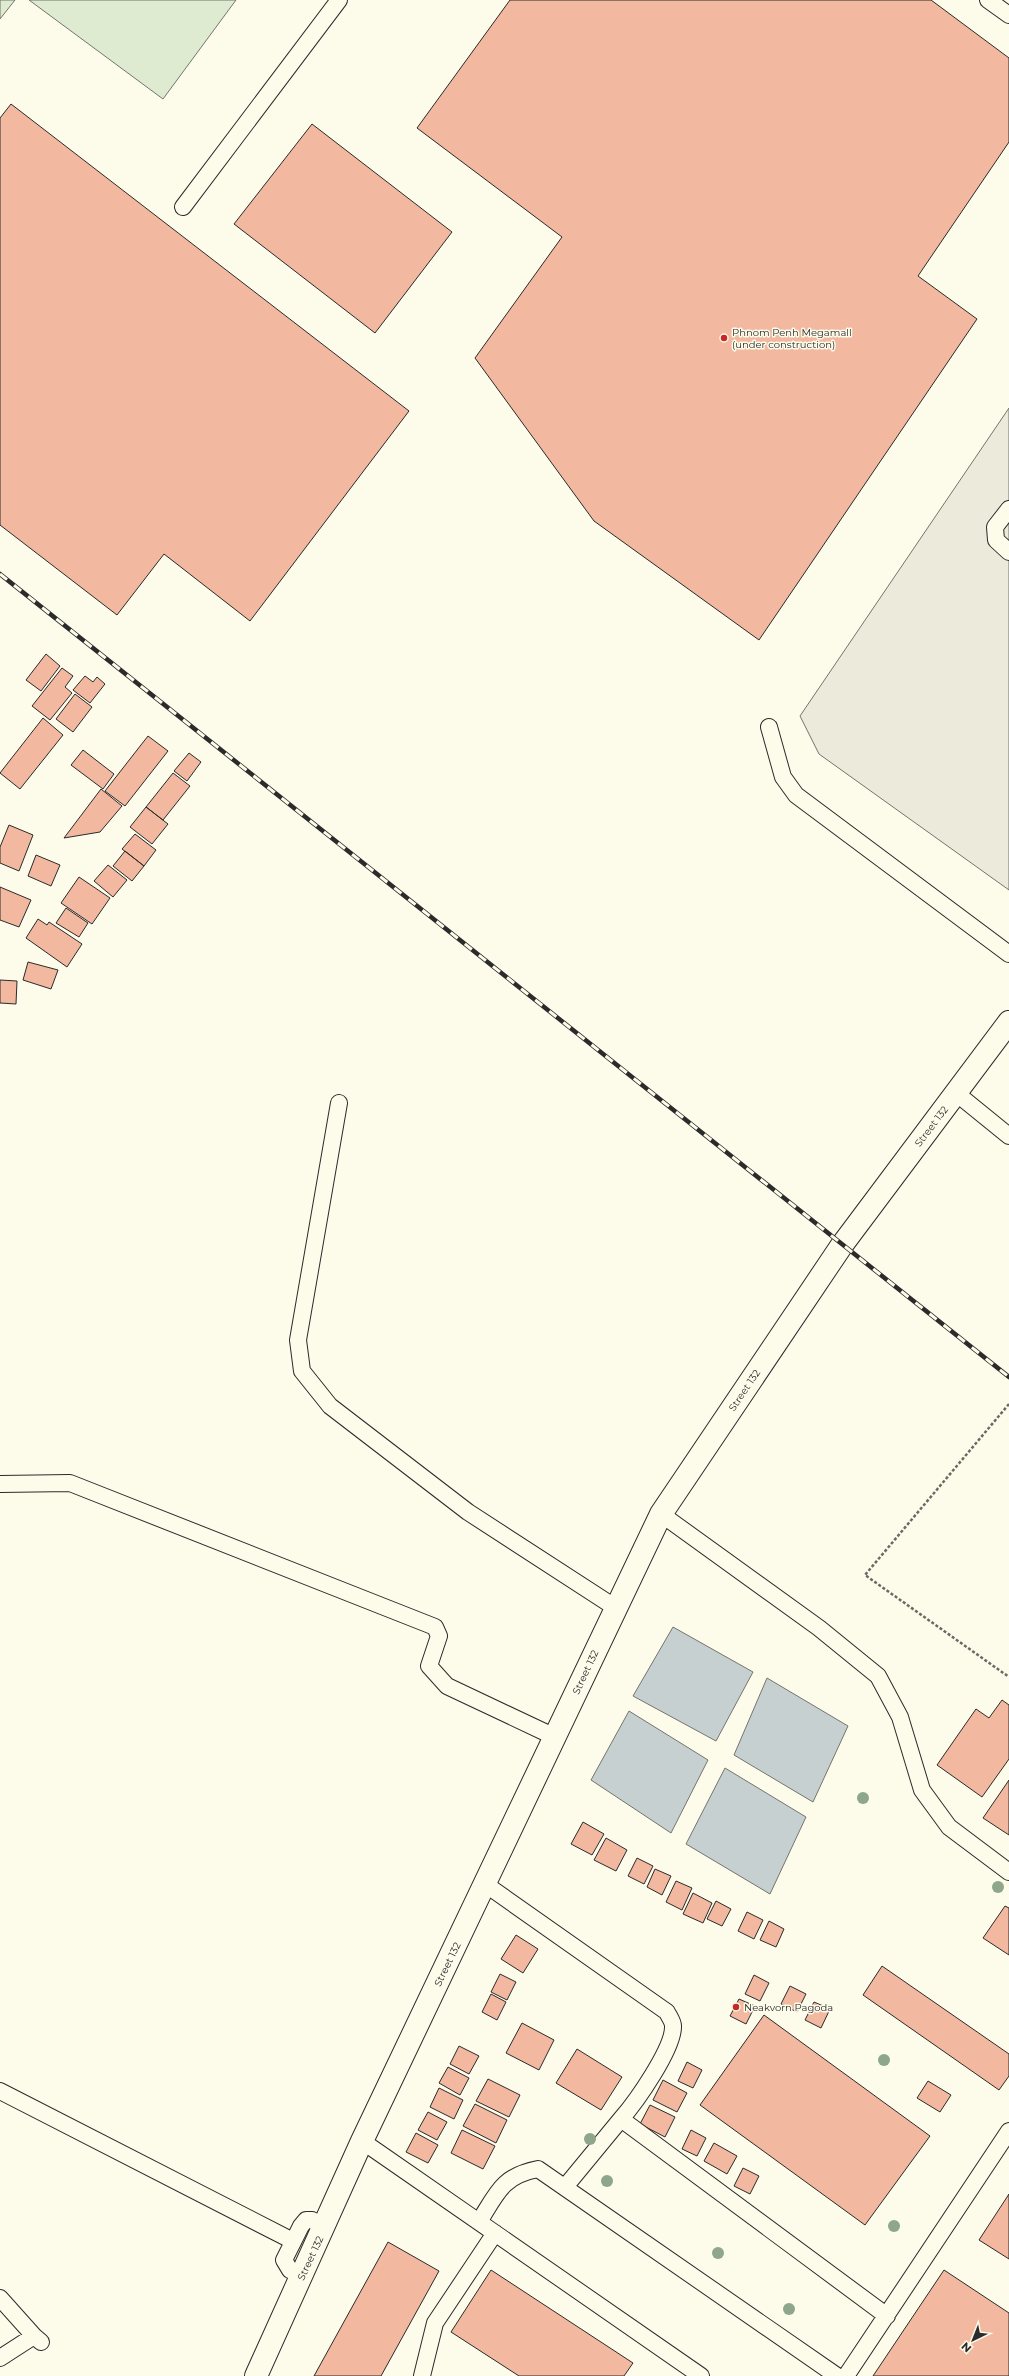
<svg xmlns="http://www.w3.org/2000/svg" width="1009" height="2376" font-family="Montserrat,sans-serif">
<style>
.green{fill:#deebd1;stroke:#74746e}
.parking{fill:#eceadb;stroke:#74746e}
.water{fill:#c7d0d0;stroke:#74746e}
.building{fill:#f2b8a0;stroke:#2b2b2b}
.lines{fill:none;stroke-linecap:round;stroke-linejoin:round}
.lane-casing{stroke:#2b2b2b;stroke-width:18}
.secondary-casing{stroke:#2b2b2b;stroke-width:24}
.path{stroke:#6a6964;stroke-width:2.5;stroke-dasharray:3 2;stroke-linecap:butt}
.lane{stroke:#fdfbea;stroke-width:16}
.secondary{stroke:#fdfbea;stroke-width:22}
.rail-casing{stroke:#2b2b2b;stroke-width:4.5}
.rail{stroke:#fdfbea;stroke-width:3;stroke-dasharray:9;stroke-linecap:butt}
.tree{fill:#8ea78a}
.poi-dot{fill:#c62828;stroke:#fdfbea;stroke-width:1.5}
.labels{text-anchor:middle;stroke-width:3;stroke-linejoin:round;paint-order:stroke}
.poi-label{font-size:10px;fill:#2b2b2b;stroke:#fdfbea;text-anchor:start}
.street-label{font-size:10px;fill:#2b2b2b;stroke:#fdfbea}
</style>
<rect width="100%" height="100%" fill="#fdfbea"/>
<path class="green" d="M0,0H15L0,19Z
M29,0H236L163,99Z"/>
<path class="parking" d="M1009,408V890L819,754L800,716Z"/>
<path class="water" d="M673,1627L753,1672L716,1741L633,1696Z
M767,1678L848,1726L813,1802L734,1755Z
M629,1711L708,1760L671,1833L591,1780Z
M725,1768L806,1817L770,1894L686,1844Z"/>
<path class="building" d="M510,0H931L1009,58V142L918,276L977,319L759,640L594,521L475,358L562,237L417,128Z
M11,104L409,411L250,621L164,554L117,615L0,525V118Z
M312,124L452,232L375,333L234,224Z
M46,654L60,666L41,691L26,680Z
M62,668L73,676L65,687L72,693L50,720L32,706Z
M85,676L93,682L97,677L105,684L90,703L73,690Z
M75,694L92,707L73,732L56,719Z
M43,718L63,735L20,789L0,773Z
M148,736L168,751L125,806L105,791Z
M83,750L114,774L103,789L71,765Z
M189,753L201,762L187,781L174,771Z
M173,773L190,786L163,820L146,807Z
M101,789L122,806L100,832L64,838Z
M146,807L168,824L152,844L130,827Z
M9,825L33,835L19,871L0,863V847Z
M135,834L156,850L144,866L122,849Z
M125,851L144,866L132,881L113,866Z
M36,855L60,865L51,886L28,876Z
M108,865L127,880L113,897L94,881Z
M79,877L110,898L92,924L61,903Z
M0,887L31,900L19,927L0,920Z
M66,908L88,923L79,937L56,923Z
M38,919L47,925L49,922L82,944L67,967L26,938Z
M28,962L58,970L51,989L23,980Z
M0,980L17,981L16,1004L0,1003Z
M1002,1700L1009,1705V1759L982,1797L937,1765L976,1709L989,1718Z
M1009,1780V1835L983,1818Z
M583,1822L604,1834L592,1855L571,1844Z
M606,1838L627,1850L616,1871L594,1860Z
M637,1858L653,1866L644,1884L628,1876Z
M655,1869L671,1876L662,1895L647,1887Z
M676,1881L692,1888L682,1910L666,1902Z
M693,1893L712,1903L703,1923L683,1914Z
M716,1901L731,1909L722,1926L707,1919Z
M1005,1906L1009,1908V1955L983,1938Z
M747,1912L763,1920L754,1939L738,1931Z
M769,1921L784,1929L776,1947L760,1940Z
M516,1935L538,1949L523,1973L501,1959Z
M882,1966L1009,2054V2076L999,2090L863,1995Z
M500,1974L516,1982L507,2000L491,1992Z
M754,1975L769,1983L760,2001L745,1994Z
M790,1986L806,1994L797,2012L781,2004Z
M491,1994L506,2002L497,2020L482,2012Z
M739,1999L755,2006L746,2024L730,2016Z
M814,2002L830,2009L821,2028L805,2020Z
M764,2015L930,2136L865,2225L700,2105Z
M522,2023L554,2040L539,2070L506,2053Z
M459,2046L479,2056L469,2074L450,2064Z
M577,2049L622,2077L601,2110L556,2083Z
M687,2062L702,2070L693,2088L678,2081Z
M448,2067L469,2078L460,2095L439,2083Z
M488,2079L520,2095L509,2117L476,2101Z
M663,2080L687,2093L677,2112L653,2100Z
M928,2081L951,2095L940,2112L917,2098Z
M439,2088L463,2100L454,2119L430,2107Z
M475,2104L507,2120L496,2143L463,2126Z
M650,2105L675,2117L665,2137L640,2124Z
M428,2112L447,2122L437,2140L418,2130Z
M462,2130L495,2146L483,2169L451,2153Z
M691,2130L706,2138L697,2156L682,2149Z
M416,2133L438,2145L428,2163L406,2152Z
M714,2143L737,2156L727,2174L704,2161Z
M743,2168L759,2176L750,2194L734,2186Z
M1009,2194V2259L979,2240Z
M388,2242L439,2271L381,2376H314Z
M491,2270L633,2363L624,2376H519L451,2332Z
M944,2270L1009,2313V2376H873Z"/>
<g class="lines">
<g class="lane-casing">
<path id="lane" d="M988,0L1009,15
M183,207L339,0
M1009,509L995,527L996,540L1009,552
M769,727L783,777L796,795L1009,954
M956,1093L1009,1136
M339,1103L298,1340L302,1371L330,1406L468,1512L616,1608
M0,1484L70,1483L435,1627L439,1636L429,1666L447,1686L555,1737
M661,1514L819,1628L878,1676L900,1717L922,1790L949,1827L1009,1872
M485,1884L667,2012C668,2015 673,2021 673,2026C674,2048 636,2102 621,2119L887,2316
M0,2091L293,2241
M362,2141L701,2376
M565,2187L621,2119
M479,2222C497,2193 502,2176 538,2169L837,2376
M302,2275L290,2270L284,2260L301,2226L306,2220H312L324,2227
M0,2298L34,2336
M0,2358L34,2336L41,2342
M422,2376L435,2323L495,2233
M846,2376L1009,2131"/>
</g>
<g class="secondary-casing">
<path id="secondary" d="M256,2376L362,2141L661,1514L842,1245L1009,1022"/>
</g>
<path class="path" d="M1009,1404L865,1575L1009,1677"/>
<use href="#lane" class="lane"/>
<use href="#secondary" class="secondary"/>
<g class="rail-casing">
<path id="rail" d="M0,574L1009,1377"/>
</g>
<use href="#rail" class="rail"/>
</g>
<g class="tree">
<circle cx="863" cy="1798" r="6"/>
<circle cx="998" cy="1887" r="6"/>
<circle cx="884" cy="2060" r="6"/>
<circle cx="590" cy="2139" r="6"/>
<circle cx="607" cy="2181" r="6"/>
<circle cx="894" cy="2226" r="6"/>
<circle cx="718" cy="2253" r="6"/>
<circle cx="789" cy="2309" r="6"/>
</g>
<g class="poi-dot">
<circle cx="724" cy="338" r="4"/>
<circle cx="736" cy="2007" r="4"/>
</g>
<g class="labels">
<g class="poi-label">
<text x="732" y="336">Phnom Penh Megamall<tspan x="732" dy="12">(under construction)</tspan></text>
<text x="744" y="2011">Neakvorn Pagoda</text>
</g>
<g class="street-label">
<text transform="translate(931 1126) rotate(-53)" y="4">Street 132</text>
<text transform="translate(744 1390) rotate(-56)" y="4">Street 132</text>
<text transform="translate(585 1672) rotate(-65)" y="4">Street 132</text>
<text transform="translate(447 1964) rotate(-64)" y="4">Street 132</text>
<text transform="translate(310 2258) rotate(-65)" y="4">Street 132</text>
</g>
</g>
<g transform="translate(973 2340) rotate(223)" stroke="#fdfbea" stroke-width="3" paint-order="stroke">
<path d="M0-3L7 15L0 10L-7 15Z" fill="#2b2b2b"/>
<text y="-6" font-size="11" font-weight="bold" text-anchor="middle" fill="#2b2b2b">N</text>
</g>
</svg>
